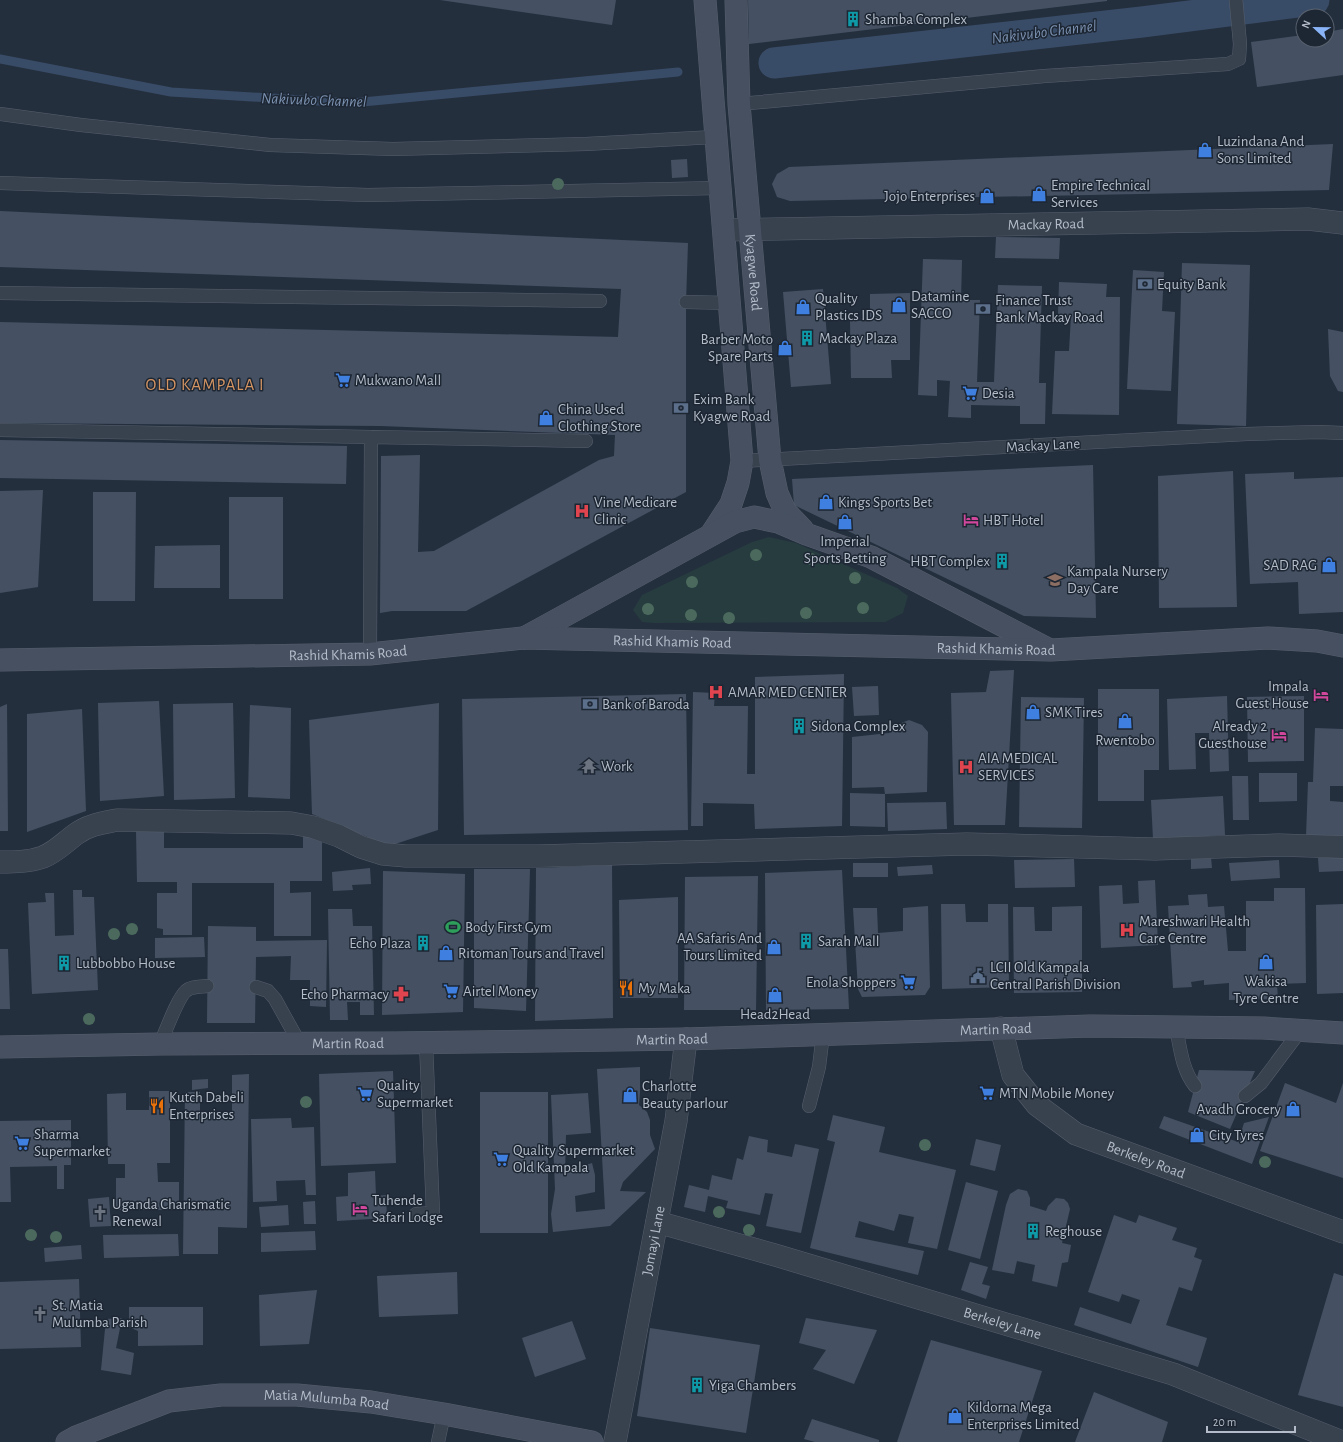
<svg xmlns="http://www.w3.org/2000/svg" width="1343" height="1442" font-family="'Alegreya Sans',sans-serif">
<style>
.green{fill:#263c3f}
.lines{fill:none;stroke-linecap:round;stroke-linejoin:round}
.stream{stroke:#394c67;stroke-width:9}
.canal{stroke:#394c67;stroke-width:31}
.building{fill:#455162}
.lane-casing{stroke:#565f6c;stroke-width:14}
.street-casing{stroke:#565f6c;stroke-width:23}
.secondary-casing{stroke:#565f6c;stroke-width:23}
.lane{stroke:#38414e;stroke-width:13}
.street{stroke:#38414e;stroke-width:22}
.secondary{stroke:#465061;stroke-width:22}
.tree{fill:#4b6a5d}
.labels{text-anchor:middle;stroke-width:3;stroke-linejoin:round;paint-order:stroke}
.poi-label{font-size:15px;fill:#b4bcc9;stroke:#1d2633;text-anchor:start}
.street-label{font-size:15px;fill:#b4bcc9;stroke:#1d2633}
.water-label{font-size:16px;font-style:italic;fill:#7c92b1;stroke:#1d2633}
.quarter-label{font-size:17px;letter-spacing:1px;fill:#d59563;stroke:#1d2633}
</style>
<rect width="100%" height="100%" fill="#242f3e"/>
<path class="green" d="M769,537L796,543L897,588L908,596L903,613L885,622L654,623L642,622L633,610L642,595L752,542Z"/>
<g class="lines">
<path class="stream" d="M0,59L171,92L352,103L678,72"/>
<path class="canal" d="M774,63L1142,22L1314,0"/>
</g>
<path class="building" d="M440,0H616L612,25Z
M748,0H1107V1L749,44Z
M1343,29V75L1257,87L1251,42L1303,35V40H1327V32Z
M1333,144L1329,190L790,201L777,197L772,184L777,174L789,167Z
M687,159L688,177L672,178L671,160Z
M0,211L688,243L686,302V492L466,611H392L380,613L381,456L420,455L418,552L434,551L599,460L614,456L615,435L381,426L0,423V322L618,337L621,289L0,267Z
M996,237L1060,238L1059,259L995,258Z
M923,259L962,260L961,300H980L977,382H994L998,285L1042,286L1039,383H1046L1045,424H1020V406L971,405V418L948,417L950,381L937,380V396L918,395Z
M1182,263L1250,265L1246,426L1177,424Z
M1133,270L1164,272L1162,311L1175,312L1171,391L1127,389Z
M1059,282L1107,284L1106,297H1120L1119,415L1052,414L1055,351H1069L1071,316L1058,315Z
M823,289L831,384L791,387L783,292Z
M910,293V360H891L892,378H851L850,321H870V294Z
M1328,329L1343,332V392L1338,391L1330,376Z
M0,440L347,446L346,484L0,478Z
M1093,465L1096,618L1024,616L794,505L792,479Z
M1233,471L1237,607L1159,608L1158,476Z
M1294,472V479L1343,477V612L1299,614L1298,582L1250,584L1245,474Z
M43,490L38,587L0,593V491Z
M93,492H136L135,601H93Z
M229,497H283V599H229Z
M220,545V588H154L155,546Z
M1014,670L1005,825H954L951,693L986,692L990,671Z
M844,674L842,826L755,829L754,804L703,803V826H691L693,692L715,693L714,706H748L747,774H755V677Z
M878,686L879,715L854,716L852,687Z
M1098,689H1159V770H1144V801H1098Z
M686,694L688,830L464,835L462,699Z
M1227,696L1229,771L1210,772L1209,733H1195L1196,769L1169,770L1167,699Z
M1304,696V761L1248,762L1247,697Z
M1021,697L1084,698L1082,828L1019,827Z
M159,701L164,796L100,801L98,703Z
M233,703L235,798L174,800L173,704Z
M439,703L438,830L389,846L312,814L309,720Z
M7,704L8,831H0V707Z
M250,705L291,708L290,799L248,797Z
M82,709L86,811L27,832V714Z
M909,720L922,725L928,732L927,792L885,794L884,787L852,788V737L889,733L896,725Z
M1315,728L1343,729V786H1330V801L1343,802V838L1306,837L1308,782H1313Z
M1259,773H1297V801L1259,802Z
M1232,776H1248L1249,820H1233Z
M850,793L885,794V827L850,826Z
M1223,796L1225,835L1153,839L1151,800Z
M946,802L947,829L888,831L887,803Z
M136,831H164V848H303V835H322V881H290V893L311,892V936H274V883H192V935H163V929L157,928V893H177V882H137Z
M1343,856V871L1319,872L1318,858Z
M1211,857L1212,868L1191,869V858Z
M1074,859L1075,887L1015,888L1014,860Z
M1279,860L1280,878L1231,881L1229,863Z
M853,863H888V877H853Z
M612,865L613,1018L535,1021L536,868Z
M932,865L933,874L898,876L897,867Z
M370,868L371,884L352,885L353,890L333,891L332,872Z
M474,869H530L526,1011L474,1008Z
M842,870L849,1009L766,1010L765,873Z
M383,871L465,874L463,1012L382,1015Z
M758,876L756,1010H684L685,877Z
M1155,880L1158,945L1101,948L1099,886L1122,885L1123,904L1139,903L1138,881Z
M1274,888H1305L1306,983L1277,984L1278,999L1229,1000V983L1204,985V980L1191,982L1192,987L1173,988L1168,906L1189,905L1188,895L1207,894L1208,907L1224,906L1228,951H1246V901H1274Z
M73,890H82V897H94L98,990L32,994L28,903L46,902L45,893H54L55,936L74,935Z
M678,897V998H620L619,900Z
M941,904H965L966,922H988V904H1008L1009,987L942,989Z
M1343,904V993L1317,994L1316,905Z
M928,906L930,987L925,995L862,997L858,989L853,908H877L878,933L903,931V908Z
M1082,906V992L1014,993L1013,907H1034L1035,931H1052V907Z
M328,909H352L353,926H372L374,1015H360V1002H347L348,1020H330Z
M208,926L256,927V941L327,940L326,1007L310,1006V980H290L291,956L256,957L255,1023H207Z
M204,937L205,957L155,958V938Z
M0,949H8L10,1009H0Z
M640,1067V1093L639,1105L647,1112L650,1120V1135L655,1149L623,1182L620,1191L646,1192L610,1226L553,1232L551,1214L555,1189L551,1095L588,1093L591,1133L566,1135L565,1172L592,1163L595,1175V1192L575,1196L576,1212L605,1209L597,1069Z
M1199,1070L1255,1071L1230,1129L1188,1112Z
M393,1071L396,1163L321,1166L319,1074Z
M249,1074L247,1228L218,1227V1254H183L185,1092H200V1112L232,1113V1075Z
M208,1079V1088L192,1090V1080Z
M1285,1083L1336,1103L1343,1083V1178L1260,1151Z
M149,1091H170V1163H157L158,1182H179V1210H116V1178H125V1164H108L107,1094L126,1093V1110H149Z
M480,1092H548V1233H480Z
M833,1115L885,1127L879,1152L956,1170L937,1249L908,1243L914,1217L899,1214L894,1231L859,1221L855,1237L924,1251L918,1275L810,1248L835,1142L827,1140Z
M1164,1116L1238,1142L1244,1123L1269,1117L1252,1164L1159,1128Z
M291,1118L292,1128L314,1127L316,1195H306L305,1180L276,1181L277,1201L253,1202L251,1119Z
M71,1120V1165H64V1189H57V1166L10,1167L11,1202H0V1121Z
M749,1136L768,1140L767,1152L792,1157L795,1144L819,1149L801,1233L766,1226L773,1194L765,1193L760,1215L726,1208L728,1201L708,1196L705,1212L684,1207L689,1185L709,1190L712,1175L732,1180L737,1158L743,1160Z
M976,1139L1001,1145L995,1171L970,1165Z
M375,1171L376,1196L386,1195L387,1218L337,1221L336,1197L348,1196V1173Z
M966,1182L998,1191L980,1259L948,1250Z
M1018,1189L1027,1191L1030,1198V1206L1046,1211L1048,1206L1056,1198L1064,1199L1068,1203L1070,1209L1062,1243L1071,1245L1068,1262L1062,1263L1057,1287L1032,1281L1035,1265L1017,1261L1014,1274L992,1270L1006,1205L1010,1194Z
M109,1197L111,1226L90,1227L88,1199Z
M315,1201L316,1224H304L303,1202Z
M288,1205L289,1225L261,1227L259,1207Z
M1114,1215L1136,1223L1139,1215L1177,1228L1172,1240L1197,1248L1194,1257L1202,1260L1192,1291L1179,1287L1166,1325L1207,1338L1198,1367L1074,1325L1080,1307L1131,1324L1140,1300L1122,1294L1119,1302L1088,1292Z
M315,1231L316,1250L261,1252V1233Z
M178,1234L179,1256L104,1258L103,1235Z
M81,1245L82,1259L45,1262L44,1248Z
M970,1262L988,1267L982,1284L990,1286L986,1299L961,1290Z
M457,1272L458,1314L379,1317L377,1276Z
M1334,1273L1343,1276V1407L1298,1395Z
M79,1279L81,1347L0,1349V1282Z
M317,1290L309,1344L260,1346L259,1295Z
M129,1307H203V1345L138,1346V1331L129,1327Z
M122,1318L116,1348L134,1353L131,1375L101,1370L106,1319Z
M806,1318L877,1330L854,1384L813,1369L826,1350L799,1343Z
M572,1321L586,1359L535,1377L522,1338Z
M650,1328L760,1345L746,1433L637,1416Z
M931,1340L1042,1371L1019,1442H897Z
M1094,1392L1168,1422L1162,1442H1075Z
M812,1419L879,1440V1442H815L804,1439Z"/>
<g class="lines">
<g class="lane-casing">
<path id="lane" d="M739,104L1045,76L1228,64L1239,59L1240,44L1236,0
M0,114L81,125L270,145L393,149L586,144L714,137
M0,183L368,195L719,188
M0,293L600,301
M686,302L730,303
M0,430L371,437L370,654
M371,437L586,441
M742,461L1247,434L1319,432L1343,433
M256,987L268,991L275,999L300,1044
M1176,1027C1180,1047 1182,1070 1195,1086
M160,1044C165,1033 178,997 186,991C191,986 201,987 207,986
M1245,1096L1261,1083L1300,1031
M809,1106L819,1067L823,1034
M416,1214L433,1213L426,1043
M438,1442L444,1414"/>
</g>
<g class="street-casing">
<g id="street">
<path id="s1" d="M724,230L1308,219L1343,223"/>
<path d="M0,862C14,862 29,862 43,857C56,852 65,842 76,834C88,825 102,823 117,820L291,823L313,827L339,836L361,847L383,854L406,856H538L967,844L1155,849L1279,845L1343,847"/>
<path id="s2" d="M1001,1028L1013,1075L1037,1105L1076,1134L1343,1232"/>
<path id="s3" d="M657,1222L775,1255L1173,1374L1342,1442"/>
<path id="s4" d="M615,1442L676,1121L686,1039"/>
</g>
</g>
<g class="secondary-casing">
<g id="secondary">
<path d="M705,0C716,154 731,307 742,461L738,483L731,504L712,533"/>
<path id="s5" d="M736,0L739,104L770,460L777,493L785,511L803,530"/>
<path d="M524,638L735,522L754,517L778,522L806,534L871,557L1046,648"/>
<path id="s6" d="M0,660L370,654L523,638L1051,650L1268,638L1317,641L1343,646"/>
<path id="s7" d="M0,1047L160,1044L395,1043L686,1039L1090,1026L1263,1028L1343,1033"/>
<path id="s8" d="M67,1442L76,1437L169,1401L221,1395H297L371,1402L444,1414L592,1442"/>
</g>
</g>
<use href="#lane" class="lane"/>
<use href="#street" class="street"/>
<use href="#secondary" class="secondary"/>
</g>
<g class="tree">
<circle cx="558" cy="184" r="6"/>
<circle cx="756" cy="555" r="6"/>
<circle cx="811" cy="559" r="6"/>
<circle cx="855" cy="578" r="6"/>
<circle cx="692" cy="582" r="6"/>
<circle cx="863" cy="608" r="6"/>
<circle cx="648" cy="609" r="6"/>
<circle cx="806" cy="613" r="6"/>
<circle cx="691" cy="615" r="6"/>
<circle cx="729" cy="618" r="6"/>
<circle cx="132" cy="929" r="6"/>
<circle cx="114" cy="934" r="6"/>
<circle cx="89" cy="1019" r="6"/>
<circle cx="306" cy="1102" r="6"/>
<circle cx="925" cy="1145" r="6"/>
<circle cx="1265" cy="1162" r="6"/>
<circle cx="719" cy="1212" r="6"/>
<circle cx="749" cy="1230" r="6"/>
<circle cx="31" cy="1235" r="6"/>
<circle cx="56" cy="1237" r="6"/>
</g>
<defs>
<g id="building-bare" transform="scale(1.2)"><path d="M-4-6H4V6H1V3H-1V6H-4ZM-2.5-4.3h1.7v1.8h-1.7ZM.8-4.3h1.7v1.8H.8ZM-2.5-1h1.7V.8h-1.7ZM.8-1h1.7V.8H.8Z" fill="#0f9aa8" stroke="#1d2633" stroke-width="2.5" paint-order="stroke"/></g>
<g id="shop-bare" transform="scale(1.2)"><path d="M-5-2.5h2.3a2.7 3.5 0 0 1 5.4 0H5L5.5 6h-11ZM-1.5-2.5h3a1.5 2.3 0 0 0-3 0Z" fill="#3f7fe0" stroke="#1d2633" stroke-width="2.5" paint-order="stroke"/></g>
<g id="bank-bare" transform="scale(1.2)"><path d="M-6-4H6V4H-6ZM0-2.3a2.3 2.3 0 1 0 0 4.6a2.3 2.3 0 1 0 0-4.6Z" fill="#5c6f8a" stroke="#1d2633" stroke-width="2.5" paint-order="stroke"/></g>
<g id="supermarket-bare" transform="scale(1.2)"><path d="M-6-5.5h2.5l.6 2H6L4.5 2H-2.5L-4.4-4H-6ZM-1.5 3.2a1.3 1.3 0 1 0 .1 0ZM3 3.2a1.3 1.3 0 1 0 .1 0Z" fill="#3f7fe0" stroke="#1d2633" stroke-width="2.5" paint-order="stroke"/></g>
<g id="hospital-bare" transform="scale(1.2)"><path d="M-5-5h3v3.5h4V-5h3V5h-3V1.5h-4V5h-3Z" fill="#e0444e" stroke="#1d2633" stroke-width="2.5" paint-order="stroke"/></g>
<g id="hotel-bare" transform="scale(1.2)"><path d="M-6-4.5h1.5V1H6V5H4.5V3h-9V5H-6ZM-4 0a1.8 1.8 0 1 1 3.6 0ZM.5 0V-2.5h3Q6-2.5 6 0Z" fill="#d1479c" stroke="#1d2633" stroke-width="2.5" paint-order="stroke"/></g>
<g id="school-bare" transform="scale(1.2)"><path d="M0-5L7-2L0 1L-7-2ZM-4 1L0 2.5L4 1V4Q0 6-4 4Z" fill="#8d6e63" stroke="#1d2633" stroke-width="2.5" paint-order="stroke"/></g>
<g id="temple-bare" transform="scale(1.2)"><path d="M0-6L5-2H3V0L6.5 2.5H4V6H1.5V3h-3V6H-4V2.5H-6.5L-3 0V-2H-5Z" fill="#6b7280" stroke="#1d2633" stroke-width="2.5" paint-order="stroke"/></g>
<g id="stadium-bare" transform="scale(1.2)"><path d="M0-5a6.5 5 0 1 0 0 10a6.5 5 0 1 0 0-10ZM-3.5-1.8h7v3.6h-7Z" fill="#2e9e5b" stroke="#1d2633" stroke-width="2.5" paint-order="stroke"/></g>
<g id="civic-bare" transform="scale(1.2)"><path d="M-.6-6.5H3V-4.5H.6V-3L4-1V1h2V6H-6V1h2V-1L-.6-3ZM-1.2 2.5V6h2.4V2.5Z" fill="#5c6f8a" stroke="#1d2633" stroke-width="2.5" paint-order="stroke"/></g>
<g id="restaurant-bare" transform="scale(1.2)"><path d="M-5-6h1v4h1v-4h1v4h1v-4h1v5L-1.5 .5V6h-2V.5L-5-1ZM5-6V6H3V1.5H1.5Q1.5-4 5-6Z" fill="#e8710a" stroke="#1d2633" stroke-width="2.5" paint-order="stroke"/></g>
<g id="pharmacy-bare" transform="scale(1.2)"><path d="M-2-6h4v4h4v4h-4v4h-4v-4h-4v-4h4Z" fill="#e0444e" stroke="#1d2633" stroke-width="2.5" paint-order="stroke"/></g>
<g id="church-bare" transform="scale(1.2)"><path d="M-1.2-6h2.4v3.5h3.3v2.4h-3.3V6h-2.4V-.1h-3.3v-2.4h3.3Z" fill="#6b7280" stroke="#1d2633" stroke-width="2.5" paint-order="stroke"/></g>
</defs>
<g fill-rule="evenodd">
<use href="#building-bare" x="853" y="19"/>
<use href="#shop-bare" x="1205" y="150"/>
<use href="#shop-bare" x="1039" y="194"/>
<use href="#shop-bare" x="987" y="196"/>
<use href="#bank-bare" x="1145" y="284"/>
<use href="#shop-bare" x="899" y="305"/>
<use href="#shop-bare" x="803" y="307"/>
<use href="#bank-bare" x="983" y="309"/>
<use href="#building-bare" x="807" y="338"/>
<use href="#shop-bare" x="785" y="348"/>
<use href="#supermarket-bare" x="343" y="380"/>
<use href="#supermarket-bare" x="970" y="393"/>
<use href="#bank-bare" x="681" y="408"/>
<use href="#shop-bare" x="546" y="418"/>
<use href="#shop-bare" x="826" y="502"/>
<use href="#hospital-bare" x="582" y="511"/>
<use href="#hotel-bare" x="971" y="520"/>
<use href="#shop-bare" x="845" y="522"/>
<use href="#building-bare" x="1002" y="561"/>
<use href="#shop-bare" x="1329" y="565"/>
<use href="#school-bare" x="1055" y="580"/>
<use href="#hospital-bare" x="716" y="692"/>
<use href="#hotel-bare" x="1321" y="695"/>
<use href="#bank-bare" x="590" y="704"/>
<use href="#shop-bare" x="1033" y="712"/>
<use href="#shop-bare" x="1125" y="721"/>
<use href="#building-bare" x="799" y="726"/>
<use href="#hotel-bare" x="1279" y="735"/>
<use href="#temple-bare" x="589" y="766"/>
<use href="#hospital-bare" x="966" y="767"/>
<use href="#stadium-bare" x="453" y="927"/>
<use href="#hospital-bare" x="1127" y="930"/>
<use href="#building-bare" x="806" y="941"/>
<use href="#building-bare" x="423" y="943"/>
<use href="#shop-bare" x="774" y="947"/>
<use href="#shop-bare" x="446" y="953"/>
<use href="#shop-bare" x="1266" y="962"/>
<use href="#building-bare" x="64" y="963"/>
<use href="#civic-bare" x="978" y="976"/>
<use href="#supermarket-bare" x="908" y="982"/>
<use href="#restaurant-bare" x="626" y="988"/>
<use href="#supermarket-bare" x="451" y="991"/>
<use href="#pharmacy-bare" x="401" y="994"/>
<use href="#shop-bare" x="775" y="995"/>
<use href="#supermarket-bare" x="987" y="1093"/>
<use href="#supermarket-bare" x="365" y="1094"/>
<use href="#shop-bare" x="630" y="1095"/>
<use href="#restaurant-bare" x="157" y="1106"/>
<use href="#shop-bare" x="1293" y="1109"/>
<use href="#shop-bare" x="1197" y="1135"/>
<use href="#supermarket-bare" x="22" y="1143"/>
<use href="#supermarket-bare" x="501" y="1159"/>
<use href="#hotel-bare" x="360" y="1209"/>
<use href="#church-bare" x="100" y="1213"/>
<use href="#building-bare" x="1033" y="1231"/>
<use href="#church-bare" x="40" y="1314"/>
<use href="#building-bare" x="697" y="1385"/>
<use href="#shop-bare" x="955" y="1416"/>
</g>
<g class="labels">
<g class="poi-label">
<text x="865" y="24">Shamba Complex</text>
<text x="1217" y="146">Luzindana And<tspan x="1217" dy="17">Sons Limited</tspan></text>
<text x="1051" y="190">Empire Technical<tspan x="1051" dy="17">Services</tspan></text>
<text x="975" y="201" text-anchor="end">Jojo Enterprises</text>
<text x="1157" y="289">Equity Bank</text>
<text x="911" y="301">Datamine<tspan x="911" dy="17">SACCO</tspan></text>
<text x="815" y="303">Quality<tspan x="815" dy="17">Plastics IDS</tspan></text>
<text x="995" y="305">Finance Trust<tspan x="995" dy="17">Bank Mackay Road</tspan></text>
<text x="819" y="343">Mackay Plaza</text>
<text x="773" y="344" text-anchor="end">Barber Moto<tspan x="773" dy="17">Spare Parts</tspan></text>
<text x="355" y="385">Mukwano Mall</text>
<text x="982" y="398">Desia</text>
<text x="693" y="404">Exim Bank<tspan x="693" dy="17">Kyagwe Road</tspan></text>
<text x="558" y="414">China Used<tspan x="558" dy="17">Clothing Store</tspan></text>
<text x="594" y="507">Vine Medicare<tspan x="594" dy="17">Clinic</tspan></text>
<text x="838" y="507">Kings Sports Bet</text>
<text x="983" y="525">HBT Hotel</text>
<text x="845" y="546" text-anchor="middle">Imperial<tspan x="845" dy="17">Sports Betting</tspan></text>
<text x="990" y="566" text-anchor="end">HBT Complex</text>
<text x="1317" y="570" text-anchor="end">SAD RAG</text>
<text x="1067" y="576">Kampala Nursery<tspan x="1067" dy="17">Day Care</tspan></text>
<text x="1309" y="691" text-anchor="end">Impala<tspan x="1309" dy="17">Guest House</tspan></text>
<text x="728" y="697">AMAR MED CENTER</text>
<text x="602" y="709">Bank of Baroda</text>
<text x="1045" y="717">SMK Tires</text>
<text x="811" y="731">Sidona Complex</text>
<text x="1267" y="731" text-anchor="end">Already 2<tspan x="1267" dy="17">Guesthouse</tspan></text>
<text x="1125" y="745" text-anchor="middle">Rwentobo</text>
<text x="978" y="763">AIA MEDICAL<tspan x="978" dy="17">SERVICES</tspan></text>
<text x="601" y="771">Work</text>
<text x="1139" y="926">Mareshwari Health<tspan x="1139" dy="17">Care Centre</tspan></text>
<text x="465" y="932">Body First Gym</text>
<text x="762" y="943" text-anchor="end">AA Safaris And<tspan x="762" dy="17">Tours Limited</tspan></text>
<text x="818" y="946">Sarah Mall</text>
<text x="411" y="948" text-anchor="end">Echo Plaza</text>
<text x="458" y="958">Ritoman Tours and Travel</text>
<text x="76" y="968">Lubbobbo House</text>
<text x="990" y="972">LCII Old Kampala<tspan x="990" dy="17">Central Parish Division</tspan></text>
<text x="1266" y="986" text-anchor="middle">Wakisa<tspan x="1266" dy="17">Tyre Centre</tspan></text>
<text x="896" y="987" text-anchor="end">Enola Shoppers</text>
<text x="638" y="993">My Maka</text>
<text x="463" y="996">Airtel Money</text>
<text x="389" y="999" text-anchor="end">Echo Pharmacy</text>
<text x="775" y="1019" text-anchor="middle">Head2Head</text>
<text x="377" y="1090">Quality<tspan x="377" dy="17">Supermarket</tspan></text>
<text x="642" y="1091">Charlotte<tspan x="642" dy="17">Beauty parlour</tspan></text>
<text x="999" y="1098">MTN Mobile Money</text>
<text x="169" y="1102">Kutch Dabeli<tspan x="169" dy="17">Enterprises</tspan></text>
<text x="1281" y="1114" text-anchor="end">Avadh Grocery</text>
<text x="34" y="1139">Sharma<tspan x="34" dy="17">Supermarket</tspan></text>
<text x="1209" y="1140">City Tyres</text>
<text x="513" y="1155">Quality Supermarket<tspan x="513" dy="17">Old Kampala</tspan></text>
<text x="372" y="1205">Tuhende<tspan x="372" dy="17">Safari Lodge</tspan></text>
<text x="112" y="1209">Uganda Charismatic<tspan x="112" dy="17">Renewal</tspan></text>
<text x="1045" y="1236">Reghouse</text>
<text x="52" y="1310">St. Matia<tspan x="52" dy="17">Mulumba Parish</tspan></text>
<text x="709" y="1390">Yiga Chambers</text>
<text x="967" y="1412">Kildorna Mega<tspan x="967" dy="17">Enterprises Limited</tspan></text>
</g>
<g class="street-label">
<text dy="5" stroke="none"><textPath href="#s1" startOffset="322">Mackay Road</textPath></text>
<text dy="5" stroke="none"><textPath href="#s5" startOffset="273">Kyagwe Road</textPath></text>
<text transform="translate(1043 445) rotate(-3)" y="5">Mackay Lane</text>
<text dy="5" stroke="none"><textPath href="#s6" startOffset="673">Rashid Khamis Road</textPath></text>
<text dy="5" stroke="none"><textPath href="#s6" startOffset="997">Rashid Khamis Road</textPath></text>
<text dy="5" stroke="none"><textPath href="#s6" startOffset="348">Rashid Khamis Road</textPath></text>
<text dy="5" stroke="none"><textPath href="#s7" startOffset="996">Martin Road</textPath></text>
<text dy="5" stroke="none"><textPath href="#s7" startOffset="672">Martin Road</textPath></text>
<text dy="5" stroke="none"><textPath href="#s7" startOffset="348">Martin Road</textPath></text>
<text dy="5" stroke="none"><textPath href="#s2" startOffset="210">Berkeley Road</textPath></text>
<text dy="5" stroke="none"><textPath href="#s4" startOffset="205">Jomayi Lane</textPath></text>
<text dy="5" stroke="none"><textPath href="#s3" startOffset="360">Berkeley Lane</textPath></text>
<text dy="5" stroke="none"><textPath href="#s8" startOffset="268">Matia Mulumba Road</textPath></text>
</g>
<g class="water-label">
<text transform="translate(1044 31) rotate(-7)" y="6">Nakivubo Channel</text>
<text transform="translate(314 99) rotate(2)" y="6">Nakivubo Channel</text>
</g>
<g class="quarter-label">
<text x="205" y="390">OLD KAMPALA I</text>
</g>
</g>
<g transform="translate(1315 28) rotate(292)"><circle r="19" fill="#1d2633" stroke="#59626f"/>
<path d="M0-3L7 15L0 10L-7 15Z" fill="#8ab4f8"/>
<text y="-6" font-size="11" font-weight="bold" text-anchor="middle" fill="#b4bcc9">N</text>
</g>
<path d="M1207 1426v6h88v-6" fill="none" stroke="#b4bcc9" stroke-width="2"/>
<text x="1213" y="1426" font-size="12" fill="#b4bcc9" stroke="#1d2633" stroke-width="3" paint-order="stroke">20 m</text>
</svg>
